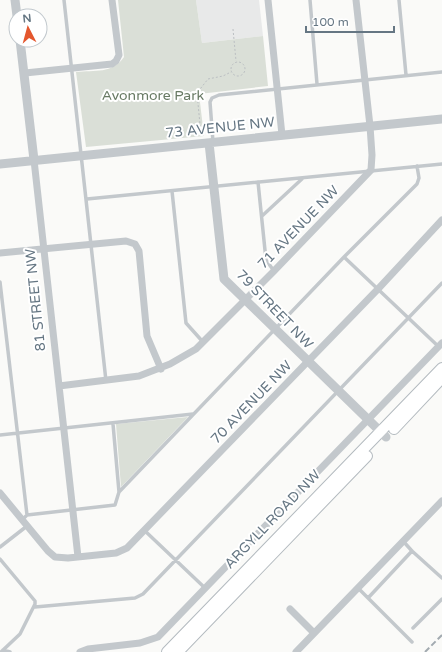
<svg xmlns="http://www.w3.org/2000/svg" width="442" height="652" font-family="'Varela Round',sans-serif">
<style>
.built{fill:#e8e9e9}
.green{fill:#dadfd7}
.lines{fill:none;stroke-linecap:round;stroke-linejoin:round}
.secondary-casing{stroke:#b3babf;stroke-width:12}
.path{stroke:#bbbfc2;stroke-width:1;stroke-dasharray:2 2;stroke-linecap:butt}
.service{stroke:#c3c8cc;stroke-width:3.5}
.minor{stroke:#c3c8cc;stroke-width:7}
.tertiary{stroke:#c3c8cc;stroke-width:9}
.secondary{stroke:#fff;stroke-width:10}
.rail{stroke:#a2aab0;stroke-width:2;stroke-dasharray:6 3;stroke-linecap:butt}
.labels{text-anchor:middle;stroke-width:4;stroke-linejoin:round;paint-order:stroke}
.park-label{font-size:14px;fill:#687a64;stroke:#fff}
.street-label{font-size:14px;fill:#657683;stroke:#fff}
</style>
<rect width="100%" height="100%" fill="#fafaf8"/>
<path class="built" d="M196,0H259L263,36L202,43Z"/>
<path class="green" d="M118,0H196L202,43L263,36L268,86L199,94L204,136L86,147L76,72C95,70 112,74 124,57Z
M188,417L121,487L116,424Z"/>
<g class="lines">
<g class="secondary-casing">
<path id="secondary" d="M394,429L442,378
M167,652L442,368
M178,652L367,456"/>
</g>
<path class="path" d="M233,29L236,61
M231 69a7 7 0 1 1 14 0a7 7 0 1 1-14 0Z
M201,135L197,93L208,79L223,76L231,72"/>
<path class="service" d="M64,0L106,381
M310,0L317,84
M399,0L406,75
M213,142L210,102L212,98L219,95L442,72
M258,182L266,260L274,271
M172,191L186,323L203,342
M87,199L442,164
M262,216L303,178
M344,257L439,347
M0,282L27,515L22,520
M0,435L193,414
M119,492L344,257L417,184L419,178L417,166
M27,515L115,505L119,492L113,424
M144,530L205,588
M0,547L27,526
M412,551L442,578
M0,559L35,601V604L20,634L1,652
M358,588L412,642
M368,598L412,551L403,541
M35,607L135,598L143,594L442,283
M413,628L442,599
M3,650L10,652"/>
<path class="minor" d="M268,0L282,135
M25,73L112,64L116,61L119,55L112,0
M34,160L78,557
M0,253L126,241L135,244L139,251L147,336L161,369
M59,386L139,376L170,364L196,349L274,271L371,170L372,155L370,126L356,0
M0,493L48,551L55,557L68,558L116,553L127,548L378,289L442,220
M290,609L314,633
M80,652L88,649L140,643L158,637L442,343
M296,652L442,501"/>
<path class="tertiary" d="M15,0L17,16
M20,40L34,160
M209,143L224,279L386,437
M0,164L442,119"/>
<use href="#secondary" class="secondary"/>
<path class="rail" d="M425,652L442,635"/>
</g>
<g class="labels">
<g class="park-label">
<text x="153" y="100">Avonmore Park</text>
</g>
<g class="street-label">
<text transform="translate(220 127) rotate(-6)" y="5">73 AVENUE NW</text>
<text transform="translate(298 227) rotate(-46)" y="5">71 AVENUE NW</text>
<text transform="translate(35 300) rotate(-96)" y="5">81 STREET NW</text>
<text transform="translate(275 309) rotate(46)" y="5">79 STREET NW</text>
<text transform="translate(251 402) rotate(-46)" y="5">70 AVENUE NW</text>
<text transform="translate(272 519) rotate(-46)" y="5">ARGYLL ROAD NW</text>
</g>
</g>
<g transform="translate(28 28) rotate(354)"><circle r="19" fill="#ffffff" stroke="#c1c8cd"/>
<path d="M0-3L7 15L0 10L-7 15Z" fill="#e4572e"/>
<text y="-6" font-size="11" font-weight="bold" text-anchor="middle" fill="#657683">N</text>
</g>
<path d="M306 26v6h88v-6" fill="none" stroke="#657683" stroke-width="2"/>
<text x="312" y="26" font-size="12" fill="#657683" stroke="#ffffff" stroke-width="3" paint-order="stroke">100 m</text>
</svg>
